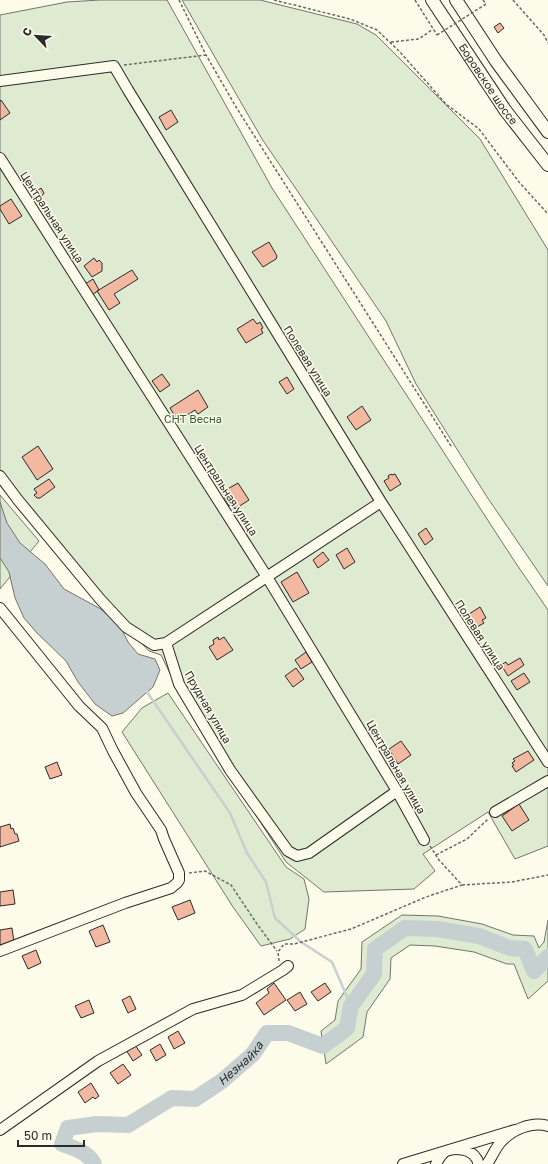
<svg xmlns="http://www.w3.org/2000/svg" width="548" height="1164" font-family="'Golos Text',sans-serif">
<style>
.green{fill:#deebd1;stroke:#74746e}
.water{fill:#c7d0d0;stroke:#74746e}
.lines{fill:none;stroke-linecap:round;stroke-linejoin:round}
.stream{stroke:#c7d0d0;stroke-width:2.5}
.river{stroke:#c7d0d0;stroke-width:16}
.building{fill:#f2b8a0;stroke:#2b2b2b}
.minor-casing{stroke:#2b2b2b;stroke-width:12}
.major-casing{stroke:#2b2b2b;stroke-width:14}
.path{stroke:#6a6964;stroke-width:1.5;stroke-dasharray:3 2;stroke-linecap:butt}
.minor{stroke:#fdfbea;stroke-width:10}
.major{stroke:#fdfbea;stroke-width:12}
.path-bridge{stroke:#6a6964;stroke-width:1.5;stroke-dasharray:3 2;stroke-linecap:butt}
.labels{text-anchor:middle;stroke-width:3;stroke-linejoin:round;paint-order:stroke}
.street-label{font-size:11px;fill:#2b2b2b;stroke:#fdfbea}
.park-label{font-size:11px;fill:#34623c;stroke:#fdfbea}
.water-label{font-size:12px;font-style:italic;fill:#2b2b2b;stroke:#fdfbea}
</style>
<rect width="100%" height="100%" fill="#fdfbea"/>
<path class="green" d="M100,0H167L272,188L515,562L548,610V846L515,859L488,812L423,854L435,871L414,889L324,892L286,862L185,704L161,655L149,651L70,570L0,485V15L67,2Z
M182,0H260L357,24L376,35L480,139L548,250V586L487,497L416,384L386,321L262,139Z
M0,495L39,541L0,589Z
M168,693L286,867L304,879L309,899L305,929L290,939L261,946L233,907L122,732L142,708Z
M402,915L438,916L482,924L513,935L534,936L539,948L544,942L548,920V981L528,999L514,964H507L474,952L435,946L410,945L391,958L390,979L367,1012L363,1037L326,1064L321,1031L335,1020L338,1001L361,969L362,942Z"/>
<path class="water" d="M0,502L7,523L20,543L45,564L64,589L99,608L118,622L128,642L138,654L155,659L160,670L153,687L123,713L112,716L95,704L78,682L66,661L37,633L24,618L15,598L9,572L0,558Z"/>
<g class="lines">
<path class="stream" d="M147,692L230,813L247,853L266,882L275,918L301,942L332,962L351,1006"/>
<path class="river" id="s1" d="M94,1164C88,1152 74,1148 62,1144L68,1128L97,1124L128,1125L172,1098L195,1099L222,1081L253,1054L267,1033H288L323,1046L347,1028L351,1006L374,974L375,949L405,928L437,929L479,936L510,948L525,949L534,971L548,957"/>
</g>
<path class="building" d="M500,23L504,28L498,33L494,27Z
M1,100L10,113L0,120V101Z
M171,110L178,122L166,130L159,117Z
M41,188L44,193L41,197L42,199L40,201L39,199L36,201L32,195Z
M11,199L22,216L9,224L0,209V206Z
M269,242L277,256L276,259L263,267L252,252Z
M94,258L97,262L99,260L102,263V271L92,277L84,266Z
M132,270L138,279L114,294L120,303L109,310L97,291Z
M93,279L99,290L92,295L85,284Z
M253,319L257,324L260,322L263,328L261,329L263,333L246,343L237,329Z
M162,374L170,385L160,392L152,381Z
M287,377L294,389L287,394L279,382Z
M198,390L208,407L198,414L195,410L178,421L170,408Z
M362,406L371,420L356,430L347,417Z
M38,446L53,469L37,480L22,457Z
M391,474L392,475L395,474L401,484L390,491L384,481L389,478L388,476Z
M49,479L55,487L40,498H37L34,495L37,493L34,489Z
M238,483L249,500L235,509L232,504L229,506L224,497L227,495L224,491Z
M426,528L433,539L425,545L418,534Z
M347,548L355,562L344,569L336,555Z
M323,552L329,560L318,568L313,560Z
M297,572L309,593L293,602L281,582Z
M480,607L486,618L482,620L484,623L477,627L469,614Z
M218,637L219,640L224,637L233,650L217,660L209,647L214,644L213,640Z
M306,652L312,662L301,669L295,660Z
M520,658L524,665L508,676L503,668L501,669L499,666L506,662L508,665Z
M296,668L304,679L293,687L285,676Z
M524,673L530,682L517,690L511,681Z
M401,741L411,755L398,764L389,749Z
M528,751L534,760L516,772L512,766L514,765L512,763L515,761L513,759Z
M57,762L62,775L50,779L45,767Z
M519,804L529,820L512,831L502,816Z
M10,824L11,829L13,828L15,834H17L19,841L0,847V827Z
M13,890L15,904L0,906V892Z
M190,900L195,913L178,920L172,907Z
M103,925L110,942L96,947L89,931Z
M12,928L14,942L0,945V930Z
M36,950L41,963L28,969L22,956Z
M274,983L286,1000L264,1015L256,1003L269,993L267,989Z
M325,983L331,992L318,1001L311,992Z
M300,992L307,1004L295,1011L287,1000Z
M130,996L136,1009L128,1013L122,1000Z
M89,1000L94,1013L81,1018L75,1006Z
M178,1031L185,1043L174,1049L168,1037Z
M160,1044L166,1055L156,1061L150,1050Z
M135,1045L142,1055L133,1061L126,1050Z
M123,1064L131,1075L118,1084L110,1073Z
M91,1083L99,1096L95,1099L93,1097L85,1103L78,1092Z"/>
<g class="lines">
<g class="minor-casing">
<path id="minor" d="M0,81L114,66L128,90L381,502L548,762
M0,158L267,577L397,791L424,840
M0,476L18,500L100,599L126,627L154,645L166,643L381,502
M0,608L79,706L102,728L113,751L136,793L161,830L164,839L179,873V880L177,883L171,888L125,903L0,951
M166,643L179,684L230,770L288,851L297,856L309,853L397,791
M495,812L548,781
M0,1130L98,1061L193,1009L242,995L283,970L288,966
M403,1164L515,1130
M436,1164C438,1160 441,1154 446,1151C455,1147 471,1149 476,1158C478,1160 478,1162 478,1164
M487,1164C492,1157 495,1149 500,1143C511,1130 531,1121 548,1126"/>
</g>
<g class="major-casing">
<g id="major">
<path id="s2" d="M432,0L505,110L548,165"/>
<path d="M456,0L496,61L548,132"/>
</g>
</g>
<path class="path" d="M179,0L206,55L236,107L451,446
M274,0L350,19L377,30L399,51L446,104L479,129L519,182L548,214
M415,0L437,35
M483,0L486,4
M513,0L544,35L548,43
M391,42L419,39L433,29
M124,65L206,55
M436,855L467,839L488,819
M189,873L205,871L231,885L257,924L277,951
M462,885L512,882L548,875
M279,961L278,952L284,944H294L351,929L426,897L462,885L439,860L430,846"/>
<use href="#minor" class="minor"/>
<use href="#major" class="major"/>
<path class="path-bridge" d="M437,35L486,4"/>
</g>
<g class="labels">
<g class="street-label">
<text dy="4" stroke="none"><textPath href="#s2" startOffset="101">Боровское шоссе</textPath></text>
<text transform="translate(52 217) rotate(57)" y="4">Центральная улица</text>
<text transform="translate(308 361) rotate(58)" y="4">Полевая улица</text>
<text transform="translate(226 490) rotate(57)" y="4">Центральная улица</text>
<text transform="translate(480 635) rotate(57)" y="4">Полевая улица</text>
<text transform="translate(208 707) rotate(60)" y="4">Прудная улица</text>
<text transform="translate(396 767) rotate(60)" y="4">Центральная улица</text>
</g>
<g class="park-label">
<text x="193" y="423">СНТ Весна</text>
</g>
<g class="water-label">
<text dy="4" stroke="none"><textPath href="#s1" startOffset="249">Незнайка</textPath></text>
</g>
</g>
<g transform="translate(36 36) rotate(295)" stroke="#fdfbea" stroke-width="3" paint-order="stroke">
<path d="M0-3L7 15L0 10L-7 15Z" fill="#2b2b2b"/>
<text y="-6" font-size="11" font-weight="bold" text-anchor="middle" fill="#2b2b2b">С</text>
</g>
<path d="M18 1140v6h66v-6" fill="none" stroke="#2b2b2b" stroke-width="2"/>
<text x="24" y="1140" font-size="12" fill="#2b2b2b" stroke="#fdfbea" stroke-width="3" paint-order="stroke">50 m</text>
</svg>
